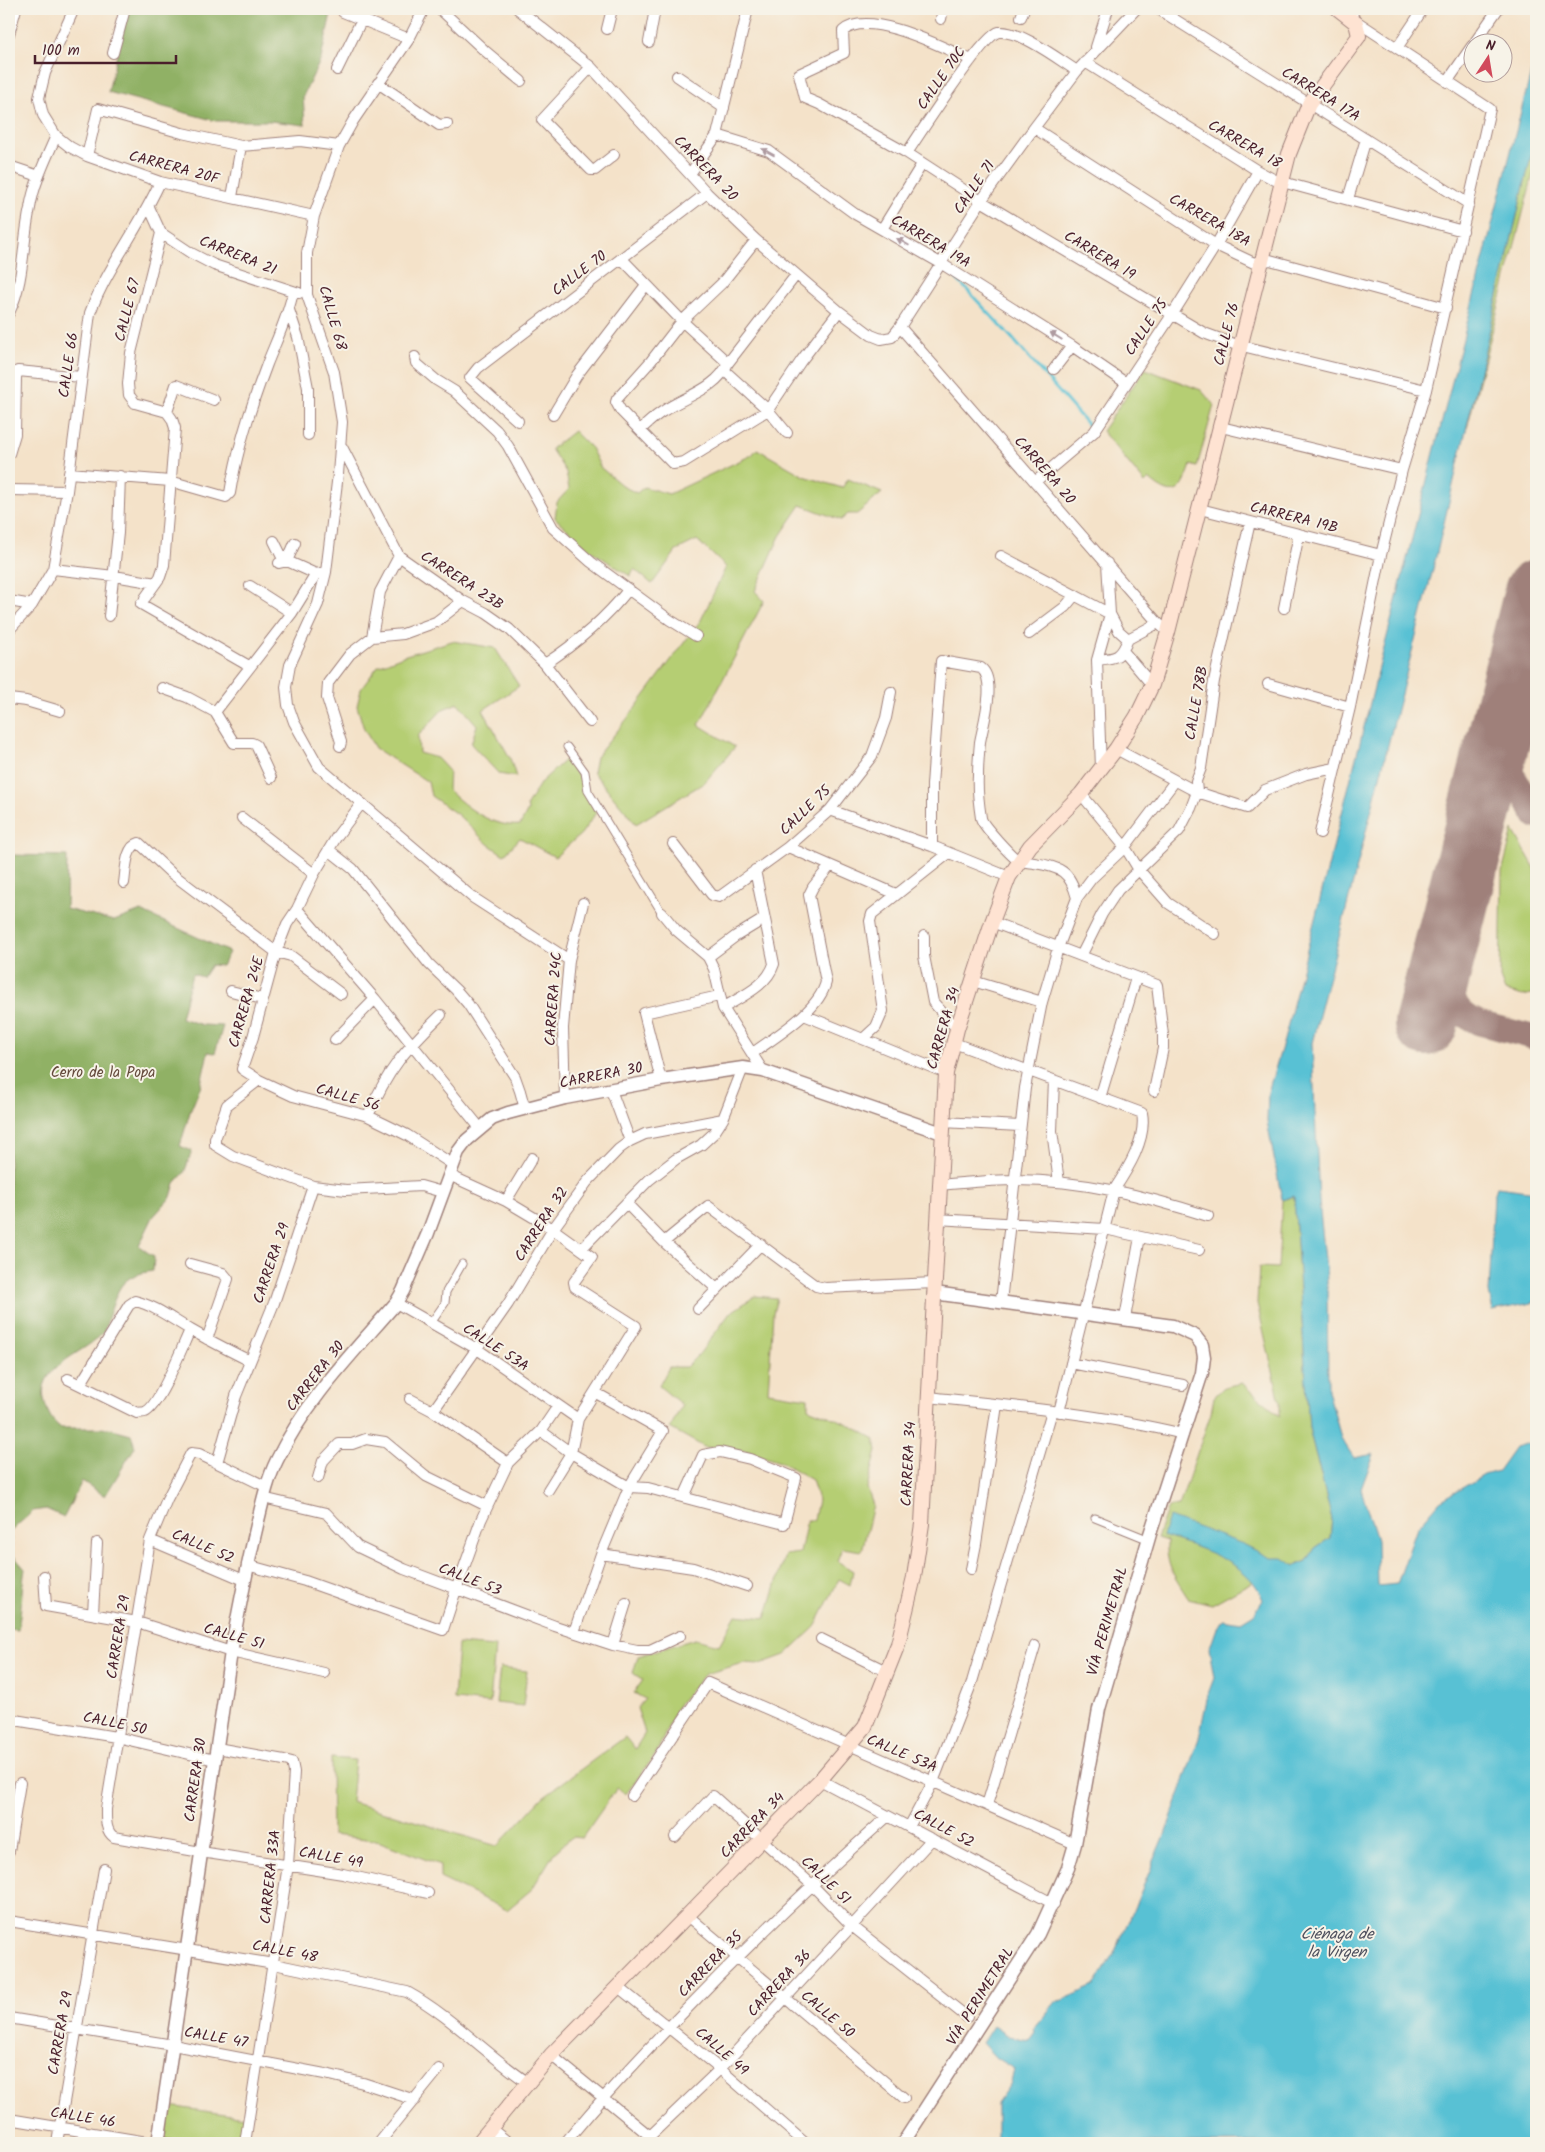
<svg xmlns="http://www.w3.org/2000/svg" width="1545" height="2152" font-family="Kalam,sans-serif">
<style>
.green{fill:#b5ce73;stroke:#80764f}
.forest{fill:#90b165;stroke:#6d6848}
.water{fill:#58c1d4;stroke:#517080}
.lines{fill:none;stroke-linecap:round;stroke-linejoin:round}
.stream{stroke:#58c1d4;stroke-width:3}
.taxiway{stroke:#9f807a;stroke-width:25}
.runway{stroke:#9f807a;stroke-width:64}
.pedestrian-casing{stroke:#9f807a;stroke-width:9}
.minor-casing{stroke:#9f807a;stroke-width:12}
.tertiary-casing{stroke:#9f807a;stroke-width:15}
.secondary-casing{stroke:#9f807a;stroke-width:16}
.pedestrian{stroke:#fff;stroke-width:7}
.minor{stroke:#fff;stroke-width:10}
.tertiary{stroke:#fff;stroke-width:12}
.secondary{stroke:#fee3d2;stroke-width:14}
.oneway{fill:#ae9aa0}
.labels{text-anchor:middle;stroke-width:4;stroke-linejoin:round;paint-order:stroke}
.street-label{font-size:15px;fill:#4a1f2b;stroke:#f7f3e8}
.park-label{font-size:15px;fill:#654b3d;stroke:#f7f3e8}
.water-label{font-size:16px;font-style:italic;fill:#4e505e;stroke:#f7f3e8}
</style>
<rect width="100%" height="100%" fill="#f7f3e8"/>
<filter id="ink" filterUnits="userSpaceOnUse"><feTurbulence type="fractalNoise" baseFrequency=".02" numOctaves="2"/><feDisplacementMap in="SourceGraphic" scale="10" xChannelSelector="R" yChannelSelector="G"/><feConvolveMatrix kernelMatrix="1 2 1 2 8 2 1 2 1" color-interpolation-filters="sRGB"/></filter>
<filter id="wash" filterUnits="userSpaceOnUse"><feTurbulence type="fractalNoise" baseFrequency=".0096" numOctaves="4" result="noise"/><feDisplacementMap in="SourceGraphic" scale="20" xChannelSelector="R" yChannelSelector="G"/><feGaussianBlur stdDeviation="1.12" result="paint"/><feColorMatrix in="noise" values="0 0 0 0 0 0 0 0 0 0 0 0 0 0 0 0 0 1.4 0 .05"/><feComposite in="paint" operator="in"/></filter>
<g filter="url(#wash)">
<rect width="100%" height="100%" fill="#f4e2c9"/>
<path class="green" d="M1536,135V163L1467,428Z
M1145,369L1201,390L1214,405L1197,467L1191,465C1182,493 1174,501 1149,479L1145,483L1102,431Z
M574,431L591,448L601,468L624,487L637,493L644,487L669,494L752,455L757,449L804,476L842,488L848,479L882,493L857,514H848L841,520L801,505L780,536L755,591L764,601L699,725L735,747L704,783L636,824L593,772L596,757L627,719L701,620L726,567L697,540L677,550L652,584L634,569L630,576L590,550L555,518L557,502L569,489L566,472L551,449Z
M452,641L495,648L519,686L483,710L510,758L516,777L499,774L471,744L477,725L458,703L443,709L418,736L419,753L437,758L449,771L448,790C467,808 493,828 520,825L528,810L527,805L541,782L567,758L580,778L596,813L581,834L555,857L520,838L504,855L488,844L458,815L431,796L428,782L375,748L364,729L357,706L361,689L378,666L403,656Z
M1513,830L1536,870V993L1523,996L1505,991L1500,978L1502,872Z
M1294,1196L1309,1428L1332,1519L1330,1538L1315,1548L1307,1561L1259,1578L1212,1604L1188,1598C1174,1576 1166,1567 1167,1541L1157,1538L1168,1507L1179,1506L1211,1413L1214,1397L1224,1387L1242,1383L1280,1416V1402L1257,1303L1259,1267L1278,1268L1282,1200Z
M755,1296L777,1298L773,1313L768,1392L808,1398V1408L846,1423L875,1439L877,1451L867,1488L873,1505L862,1551L842,1548L837,1561L853,1571L850,1585L839,1579L815,1627L785,1655L760,1664L744,1663L705,1674L679,1703L656,1754L626,1794L617,1788L582,1838L572,1837L554,1853L532,1889L507,1910L440,1878V1865L375,1840L332,1835L331,1758L355,1760L351,1802L497,1846L543,1797L625,1737L635,1749L645,1733L637,1708L645,1699L634,1693L643,1680L633,1673L638,1656L695,1639L719,1645L736,1615L766,1618L785,1555L800,1553L807,1520H814L818,1500L812,1480L783,1463L746,1451L704,1447L670,1428L682,1405L659,1386L669,1367H686L700,1353L730,1313Z
M458,1644L495,1647L490,1703L454,1700Z
M500,1668L527,1671L523,1706L496,1703Z
M169,2106L245,2117L241,2143H195L165,2139Z"/>
<path class="forest" d="M128,9H332L321,59L303,96L305,125L270,121H216L108,92Z
M9,855L67,856L66,909L114,921L141,911L229,952L222,966L211,965L203,977L192,974L181,1018L202,1025L223,1026L215,1053L208,1052L200,1088L190,1112L180,1146L192,1151L184,1173L175,1183L171,1197L153,1217L139,1246L154,1257L153,1271C119,1276 119,1288 108,1318C106,1325 106,1330 101,1335C81,1355 34,1368 45,1403C49,1415 51,1420 61,1428H109L131,1434L135,1447L105,1496L82,1481L64,1517L46,1509L33,1511L10,1532L13,1555L25,1569C21,1589 22,1610 18,1630L9,1629Z"/>
<path class="water" d="M1536,53V135L1434,565L1312,1043L1319,1201L1327,1279L1328,1390L1341,1438L1354,1458L1374,1454L1361,1489L1377,1540L1378,1586L1397,1584L1417,1528L1440,1501L1484,1475L1498,1471L1515,1447L1536,1441V2143H997V2103L1011,2083L1014,2069L996,2058L982,2043L993,2026L1008,2036L1029,2040L1035,2032L1034,2028L1055,2003L1094,1986L1116,1949L1129,1920L1165,1835L1199,1738L1208,1694L1214,1678L1209,1648C1215,1638 1215,1627 1223,1619L1241,1622L1254,1614L1263,1600C1250,1561 1198,1548 1163,1536L1169,1517L1243,1544L1271,1558H1283L1295,1566L1307,1561L1315,1548L1330,1538L1332,1519L1309,1428L1294,1196L1282,1200L1267,1121L1268,1092L1284,1040Z
M1497,1187L1536,1192V1302L1493,1311L1489,1293L1494,1196Z"/>
<g class="lines">
<path class="stream" d="M954,276L1012,338L1093,431"/>
<path class="taxiway" d="M1501,732L1503,758L1536,816
M1437,980L1464,1015L1479,1023L1536,1038"/>
<path class="runway" d="M1426,1024L1536,592"/>
</g>
</g>
<g filter="url(#ink)">
<g class="lines">
<g class="pedestrian-casing">
<path id="pedestrian" d="M567,747L585,772L588,791L662,913
M431,1323L445,1303L446,1292L462,1264
M1095,1518L1142,1537"/>
</g>
<g class="minor-casing">
<path id="minor" d="M74,9L45,73L39,98L43,115L56,136L70,147L87,156L160,182L314,216
M424,9L409,39L353,121L339,146L314,216L307,253V295L334,372L342,422L338,474L326,572L318,604L290,665L286,687L288,705L294,722L319,767L472,897L569,960
M440,9L484,50L521,81
M518,9L591,67L707,193L756,240L839,311L871,335L881,339L892,337L900,327L981,201L1034,128L1077,71L1136,9
M1158,9L1469,204
M343,12L409,39
M1021,17L1024,9
M941,19L943,9
M607,29L612,9
M9,34L16,9
M649,42L655,9
M1475,42L1498,9
M1096,47L1108,9
M1397,48L1423,9
M113,53L125,9
M971,60C944,48 869,8 843,31L844,53L799,74L805,98L819,104L907,153L981,201L1204,333L1234,344L1426,390
M1085,62L1258,171L1275,180L1463,231
M591,67L542,120L591,170H595L614,155
M337,70L361,21
M677,76L724,108
M1447,82L1472,46
M378,83L439,125L447,124
M1034,128L1216,245L1254,263L1270,260L1446,308
M717,135L769,151L855,214L942,264L1072,346L1126,383
M907,153C919,135 984,34 999,32C1020,30 1058,59 1077,71
M87,156L98,109L182,133L241,146L300,141L339,146
M9,166L39,176
M690,174L717,135L748,9
M232,197L241,146
M1348,199L1366,139
M149,207L161,233L191,253L214,265L299,293
M882,229L922,164
M161,233L131,353L128,384L129,395L135,403L167,412
M756,240L722,283L682,321L651,361L617,399L616,402L621,411L673,464L684,462L768,410L801,361L839,311
M622,259L682,321L728,363
M289,310L298,337L308,388V435
M9,313C25,280 22,243 30,208C34,183 46,159 56,136
M900,327L1158,623L1168,632
M415,357L416,363L436,380L454,391L497,431L508,446L553,528L591,562L670,620L696,636
M1054,369L1072,346
M725,371L768,410L787,433
M553,415L577,375L646,285
M518,421L470,378L478,368L707,193
M1221,427L1402,470
M640,430C648,423 656,415 665,410C686,396 718,388 728,363L796,275
M342,447L399,556L463,601L486,613L509,629L545,664L590,722
M9,454L15,434L16,377L18,371L81,377
M69,473L170,481L226,497L230,493C237,449 251,406 267,364C276,341 288,317 293,292
M1036,481L1094,432L1172,315L1216,245L1258,171
M9,490L67,491
M1200,509L1381,555
M274,541L284,561
M1001,556L1110,614L1119,631L1128,639C1121,658 1116,658 1097,660L1101,768
M287,561L295,543
M279,563L287,561L316,574
M53,569L114,576L156,583
M250,586L292,613
M145,598L160,577L164,565L175,428L172,419L167,412L176,385L214,400
M9,601L32,605
M141,604L249,666
M1284,608L1299,534
M109,616L118,533L120,476
M9,630L32,605L53,569L67,491L90,313C108,266 140,227 160,182
M1029,634L1065,607L1075,595
M372,637L380,592L399,556
M1128,639L1158,623
M1124,652L1152,685
M1097,660L1110,614L1107,563
M545,664C577,643 605,619 629,589
M1268,684L1350,707
M162,688L187,697L215,712L234,743H252L256,745L271,778
M9,699L26,701L60,711
M215,712L292,613L316,574L326,572
M340,746L341,742L327,698L328,683L350,654L372,637L403,634L436,622L463,601
M1116,749L1197,792L1247,808L1265,790L1306,774L1335,768
M1081,794L1125,847L1139,870L1168,903L1215,934
M361,804L337,836L314,874L297,909L287,924L276,952L253,1037L242,1069L259,1080L227,1105L215,1139V1145L233,1156L313,1186L346,1190L421,1186L442,1192
M830,810L932,846L1009,877
M242,818L314,874
M1320,833L1350,707L1381,555L1402,470L1426,390L1490,109L1350,17L1355,9
M673,844L712,895L719,897L788,847L830,810L872,756L886,718L891,692
M932,846V785L941,661L981,668C997,680 983,725 980,742C979,753 978,765 978,776C977,789 979,805 981,818C982,825 1013,858 1019,861C1023,862 1030,862 1034,863C1061,867 1070,871 1077,898
M788,847L896,894
M329,850L353,869L429,964L456,990L468,1004L515,1077L520,1091L525,1109
M124,883C126,871 125,847 139,843L171,873L276,952L291,956L341,994
M297,909L375,999L480,1128
M662,913L676,930L708,957L714,969L723,1008L763,1071
M992,922L1157,985L1163,1035V1048L1154,1091
M924,936V956L933,1002L957,1029
M1081,956L1102,914L1118,890L1179,831L1191,808L1197,792L1196,781L1201,768L1214,681L1250,522
M708,957L736,936L764,919
M973,981L1042,1002
M231,991L262,999
M723,1008C742,996 767,986 774,964L755,870
M804,1015L946,1073
M863,1039L876,1027L883,1011L870,921L872,914L949,853
M335,1040L375,999
M954,1043L1142,1113C1147,1139 1128,1169 1114,1190L1059,1412
M753,1053C776,1036 819,1011 826,982L809,895L813,887L830,866
M259,1080L293,1096L368,1116L407,1135L452,1164
M661,1080L644,1013L719,996
M1054,1080L1052,1131L1059,1182
M611,1090L630,1141
M565,1098L563,1028L569,960L583,903
M1100,1098L1136,978
M368,1116C387,1070 405,1050 441,1015
M942,1122L1020,1126
M449,1175L506,1201L553,1229L592,1257L574,1282L575,1287L636,1326L578,1419L571,1453L548,1490
M939,1185C965,1183 991,1180 1016,1180C1082,1180 1146,1196 1208,1216
M506,1201L532,1158
M626,1203L664,1242L717,1289
M937,1219L1105,1229L1199,1250
M664,1242L708,1206L816,1286L825,1288L934,1283
M581,1249L649,1180L676,1159L701,1145L714,1133L723,1119L743,1068
M190,1264L223,1273L228,1279L207,1339
M1001,1302L1025,1088L1042,1002L1058,948L1077,898L1092,878L1125,847L1175,781
M396,1303L477,1349L578,1419
M698,1309L761,1244
M1125,1318L1140,1237
M1071,1363L1183,1385
M68,1379L137,1413C140,1412 143,1413 145,1412C159,1407 183,1345 190,1330
M80,1385L129,1305L135,1301C156,1306 173,1320 191,1330C210,1341 230,1351 250,1361
M928,1397C1014,1406 1100,1414 1183,1434
M410,1399L433,1411L508,1463
M433,1411L508,1304L553,1229L587,1182L619,1149L630,1141L645,1134L723,1119
M541,1431L571,1453L629,1487L648,1488L784,1524L796,1478L750,1459L720,1452L703,1455L684,1497
M217,1463L236,1396L274,1303L313,1186
M318,1478L323,1461L339,1444H352L366,1439L385,1442L426,1476L487,1506
M267,1487L199,1454L191,1453L167,1499L150,1540L106,1809C106,1818 105,1831 114,1837L201,1852L343,1874L428,1893
M263,1498L326,1513L358,1547L404,1569L555,1626L613,1645L637,1650H650L680,1636
M150,1540L244,1580
M601,1554L693,1568L747,1586
M247,1565L305,1581L443,1630L456,1590L481,1520L508,1463L541,1431L558,1406
M971,1569L976,1544L997,1405
M44,1576L46,1606L137,1622L231,1652L324,1673
M93,1613L97,1543
M574,1632L601,1554L629,1487L663,1431L596,1393
M821,1639L888,1672
M613,1645L626,1603
M9,1719L116,1737L215,1760
M217,1748L284,1760L292,1762L294,1772L288,1865L245,2143
M820,1780L1054,1904
M632,1796L708,1683L1075,1844
M987,1805L1035,1646
M909,1827L933,1782L972,1682L1052,1411
M675,1837L713,1796L811,1884L852,1926L967,2017
M9,1851L20,1783
M687,1915L904,2098
M9,1921L274,1964L407,1992C451,2016 486,2054 527,2082
M617,1986L720,2069L805,2143
M9,2018L173,2045L330,2075L363,2083L415,2100
M551,2055L650,2136
M9,2119L153,2143
M490,2128L509,2143
M57,2143L104,1869
M379,2143L439,2069
M565,2143C599,2101 636,2062 674,2022C743,1950 814,1882 888,1816
M644,2143L650,2136L720,2069L932,1839"/>
</g>
<g class="tertiary-casing">
<path id="tertiary" d="M158,2143L231,1652C239,1609 247,1567 257,1525C262,1504 267,1480 277,1460C306,1400 353,1353 396,1303L403,1291L428,1233L458,1152L467,1140L492,1119L508,1113L565,1098L661,1080L743,1068L763,1071L942,1133
M903,2143L1038,1934L1068,1868L1075,1844L1099,1709L1150,1534L1202,1373L1204,1357L1202,1345L1195,1336L1173,1326L934,1293"/>
</g>
<g class="secondary-casing">
<path id="secondary" d="M478,2143L551,2055L820,1780L865,1727L898,1644L914,1577L922,1524L946,1073L957,1029L992,922L1009,877L1030,846L1081,794L1116,749L1137,716L1152,685L1168,632L1289,154L1309,104L1359,36L1356,23L1338,9"/>
</g>
<use href="#pedestrian" class="pedestrian"/>
<use href="#minor" class="minor"/>
<use href="#tertiary" class="tertiary"/>
<use href="#secondary" class="secondary"/>
</g>
<defs><path id="oneway-solid" d="M-6-.8H1V-3.2L6.5 0L1 3.2V.8H-6Z" transform="scale(1.25)"/></defs>
<g class="oneway">
<use href="#oneway-solid" transform="translate(768 152) rotate(-152)"/>
<use href="#oneway-solid" transform="translate(903 242) rotate(-150)"/>
<use href="#oneway-solid" transform="translate(1056 336) rotate(-148)"/>
</g>
</g>
<g class="labels">
<g class="street-label">
<text transform="translate(941 78) rotate(-55)" y="5">CALLE 70C</text>
<text transform="translate(1321 94) rotate(32)" y="5">CARRERA 17A</text>
<text transform="translate(1245 144) rotate(30)" y="5">CARRERA 18</text>
<text transform="translate(174 167) rotate(15)" y="5">CARRERA 20F</text>
<text transform="translate(706 168) rotate(46)" y="5">CARRERA 20</text>
<text transform="translate(974 187) rotate(-56)" y="5">CALLE 71</text>
<text transform="translate(1210 220) rotate(30)" y="5">CARRERA 18A</text>
<text transform="translate(931 241) rotate(31)" y="5">CARRERA 19A</text>
<text transform="translate(238 255) rotate(22)" y="5">CARRERA 21</text>
<text transform="translate(1100 255) rotate(31)" y="5">CARRERA 19</text>
<text transform="translate(579 273) rotate(-37)" y="5">CALLE 70</text>
<text transform="translate(127 310) rotate(-76)" y="5">CALLE 67</text>
<text transform="translate(333 318) rotate(74)" y="5">CALLE 68</text>
<text transform="translate(1146 327) rotate(-56)" y="5">CALLE 75</text>
<text transform="translate(1226 334) rotate(-76)" y="5">CALLE 76</text>
<text transform="translate(68 365) rotate(-82)" y="5">CALLE 66</text>
<text transform="translate(1045 470) rotate(49)" y="5">CARRERA 20</text>
<text transform="translate(1294 517) rotate(14)" y="5">CARRERA 19B</text>
<text transform="translate(462 580) rotate(33)" y="5">CARRERA 23B</text>
<text transform="translate(1196 703) rotate(-80)" y="5">CALLE 78B</text>
<text transform="translate(805 810) rotate(-44)" y="5">CALLE 75</text>
<text transform="translate(553 999) rotate(-86)" y="5">CARRERA 24C</text>
<text transform="translate(246 1002) rotate(-74)" y="5">CARRERA 24E</text>
<text transform="translate(943 1028) rotate(-74)" y="5">CARRERA 34</text>
<text transform="translate(601 1075) rotate(-11)" y="5">CARRERA 30</text>
<text transform="translate(348 1097) rotate(16)" y="5">CALLE 56</text>
<text transform="translate(541 1224) rotate(-57)" y="5">CARRERA 32</text>
<text transform="translate(271 1263) rotate(-71)" y="5">CARRERA 29</text>
<text transform="translate(496 1347) rotate(33)" y="5">CALLE 53A</text>
<text transform="translate(315 1376) rotate(-52)" y="5">CARRERA 30</text>
<text transform="translate(908 1464) rotate(-87)" y="5">CARRERA 34</text>
<text transform="translate(203 1546) rotate(23)" y="5">CALLE 52</text>
<text transform="translate(470 1579) rotate(21)" y="5">CALLE 53</text>
<text transform="translate(1107 1621) rotate(-74)" y="5">VÍA PERIMETRAL</text>
<text transform="translate(234 1636) rotate(16)" y="5">CALLE 51</text>
<text transform="translate(118 1637) rotate(-81)" y="5">CARRERA 29</text>
<text transform="translate(115 1723) rotate(12)" y="5">CALLE 50</text>
<text transform="translate(902 1753) rotate(23)" y="5">CALLE 53A</text>
<text transform="translate(195 1780) rotate(-82)" y="5">CARRERA 30</text>
<text transform="translate(752 1825) rotate(-46)" y="5">CARRERA 34</text>
<text transform="translate(944 1828) rotate(28)" y="5">CALLE 52</text>
<text transform="translate(331 1857) rotate(10)" y="5">CALLE 49</text>
<text transform="translate(270 1877) rotate(-84)" y="5">CARRERA 33A</text>
<text transform="translate(826 1880) rotate(44)" y="5">CALLE 51</text>
<text transform="translate(285 1951) rotate(11)" y="5">CALLE 48</text>
<text transform="translate(710 1964) rotate(-46)" y="5">CARRERA 35</text>
<text transform="translate(779 1983) rotate(-47)" y="5">CARRERA 36</text>
<text transform="translate(980 1996) rotate(-58)" y="5">VÍA PERIMETRAL</text>
<text transform="translate(828 2014) rotate(40)" y="5">CALLE 50</text>
<text transform="translate(60 2033) rotate(-80)" y="5">CARRERA 29</text>
<text transform="translate(216 2037) rotate(10)" y="5">CALLE 47</text>
<text transform="translate(722 2051) rotate(41)" y="5">CALLE 49</text>
<text transform="translate(83 2117) rotate(9)" y="5">CALLE 46</text>
</g>
<g class="park-label">
<text x="103" y="1077">Cerro de la Popa</text>
</g>
<g class="water-label">
<text x="1337" y="1939">Ciénaga de<tspan x="1337" dy="18">la Virgen</tspan></text>
</g>
</g>
<rect width="1545" height="2152" fill="none" stroke="#f7f3e8" stroke-width="30"/>
<g transform="translate(1488 58) rotate(12)"><circle r="24" fill="#f7f3e8" stroke="#b29e9c"/>
<path d="M0-4L9 19L0 12L-9 19Z" fill="#d1495b"/>
<text y="-8" font-size="14" font-weight="bold" text-anchor="middle" fill="#4a1f2b">N</text>
</g>
<path d="M35 55v8h141v-8" fill="none" stroke="#4a1f2b" stroke-width="2.5"/>
<text x="42" y="55" font-size="15" fill="#4a1f2b" stroke="#f7f3e8" stroke-width="4" paint-order="stroke">100 m</text>
</svg>
